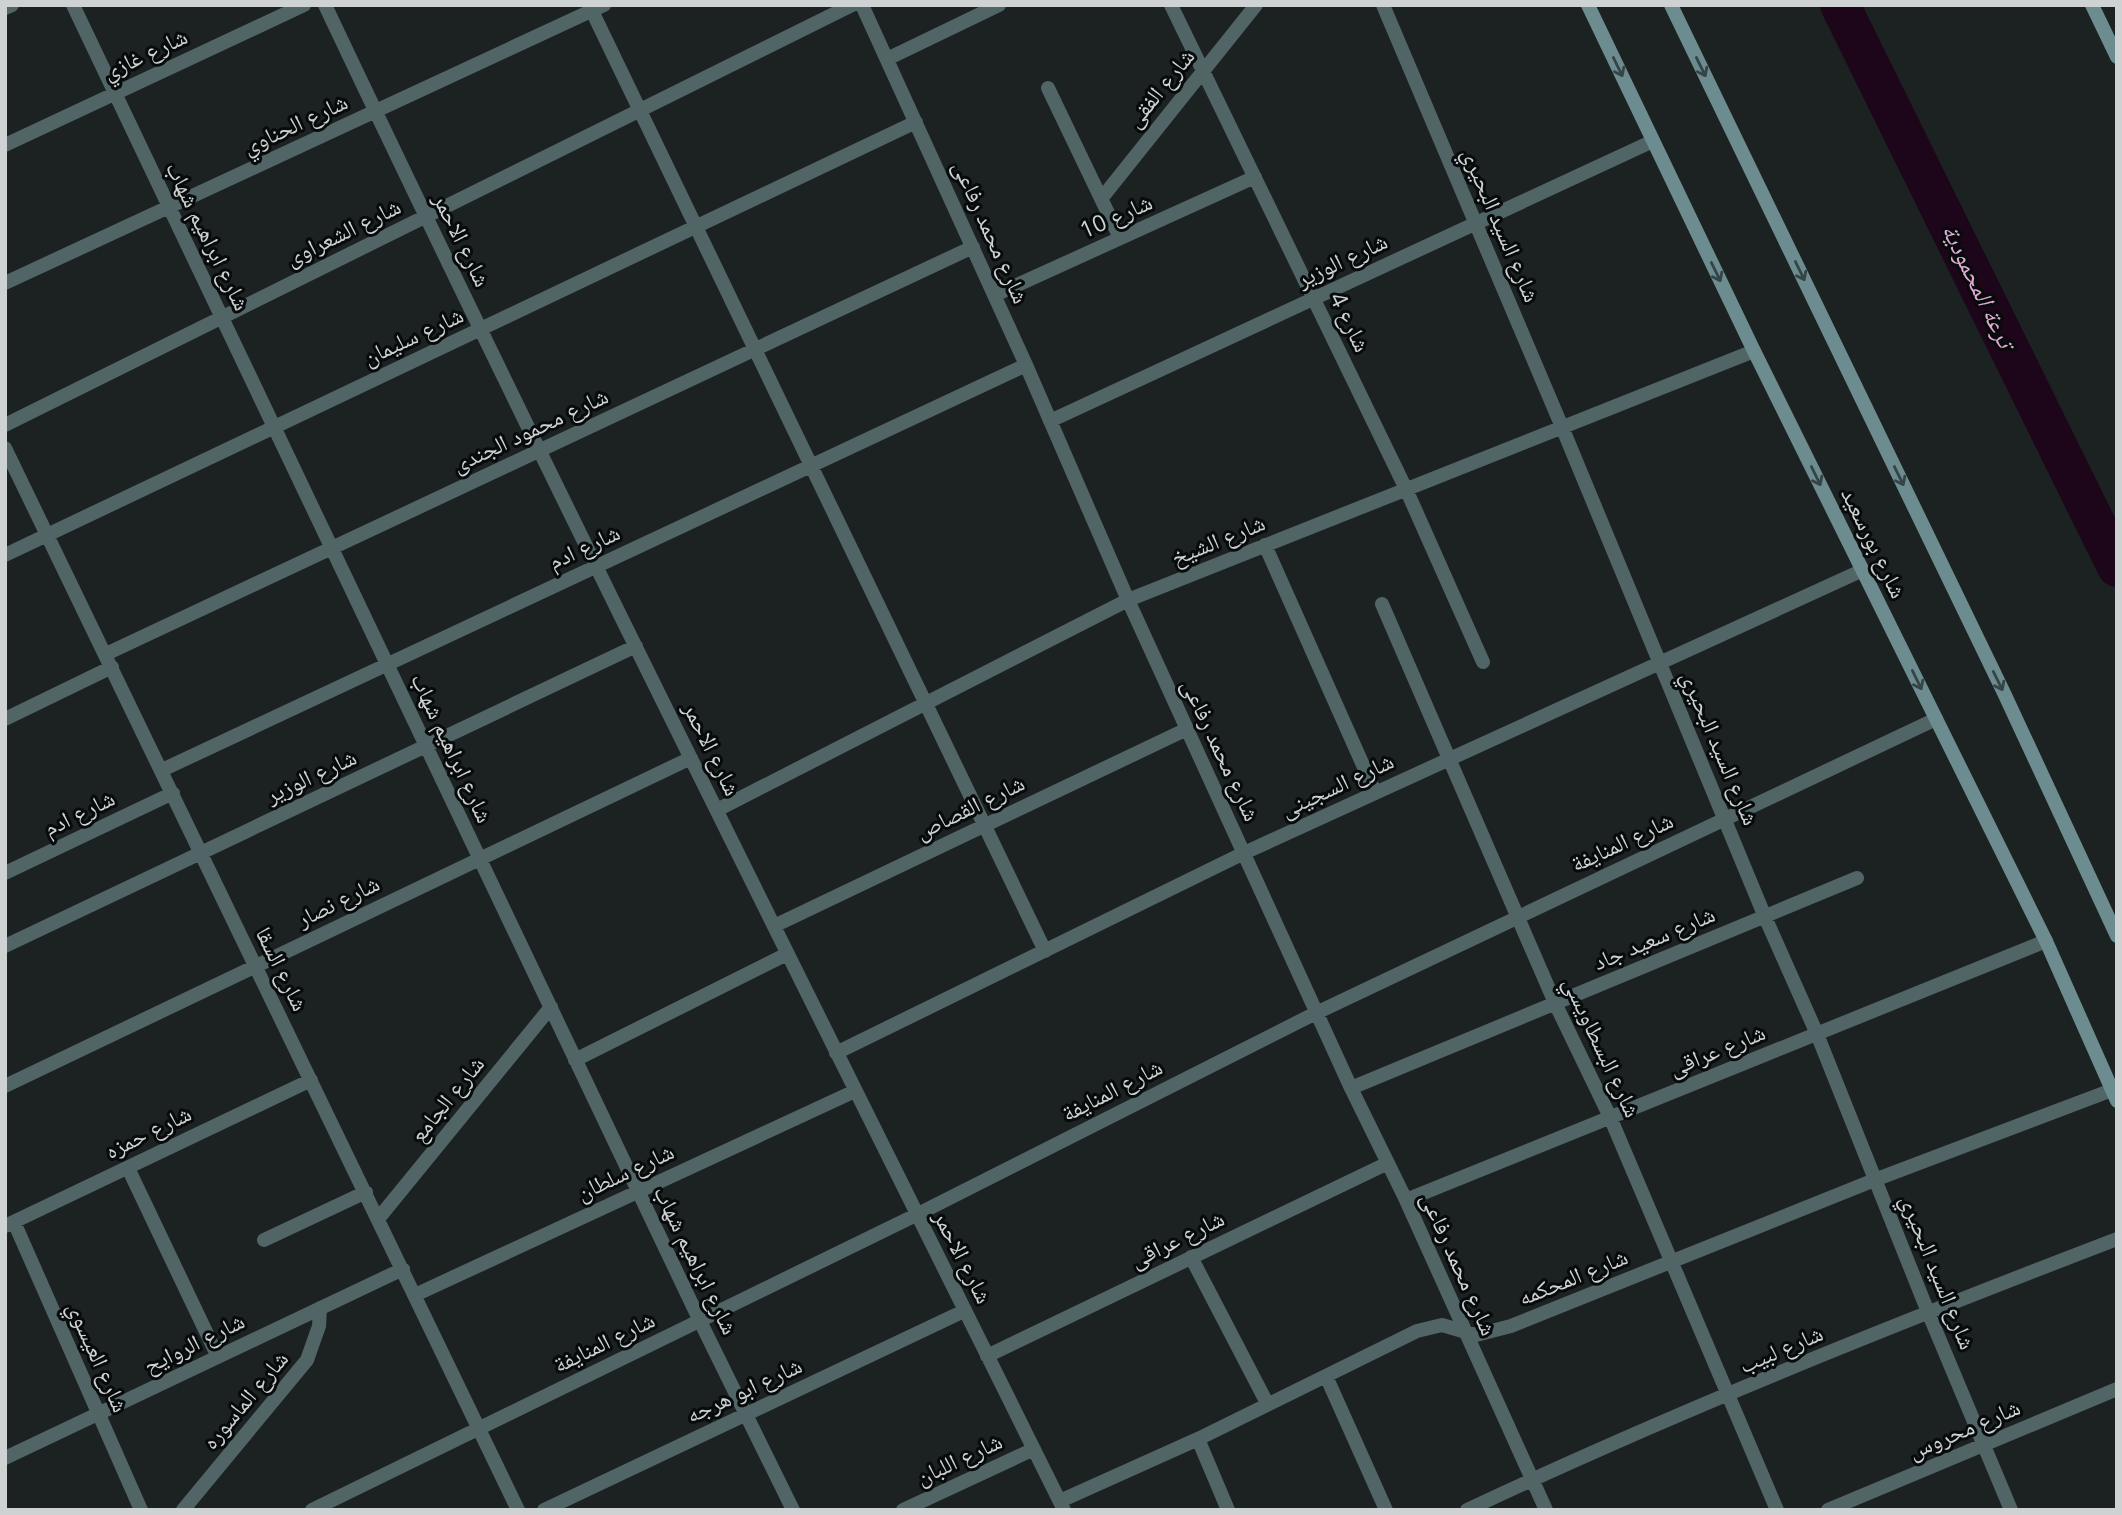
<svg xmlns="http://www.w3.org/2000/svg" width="2122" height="1515" font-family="'Open Sans','Noto Naskh Arabic',sans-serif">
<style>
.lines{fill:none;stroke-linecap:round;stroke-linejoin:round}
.canal{stroke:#1e061a;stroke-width:40}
.street{stroke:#516567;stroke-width:14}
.secondary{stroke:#6c8c90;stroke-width:14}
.oneway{stroke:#354547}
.labels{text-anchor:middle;stroke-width:6;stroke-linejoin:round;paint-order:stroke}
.street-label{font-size:23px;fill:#ced2d3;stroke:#080b0b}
.water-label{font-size:24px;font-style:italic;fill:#e2abd5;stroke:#080b0b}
</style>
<rect width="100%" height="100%" fill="#1c2222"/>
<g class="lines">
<path class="canal" d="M1840,5L2117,567"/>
<path class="street" d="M73,5L700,1321L793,1510
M325,5C564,510 816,1009 1064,1510
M862,5L1026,365L1128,600L1351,1088L1406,1200L1546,1510
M1171,5L1406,489L1483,662
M1383,5L1562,427L1765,917L1817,1034L1928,1312L2011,1510
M5,8L12,5
M592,11L1045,951
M887,59L999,5
M1048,88L1120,238
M5,145L304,5
M1101,199L1256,5
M5,283L604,5
M995,295L1255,177
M1050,421L1653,141
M5,425L852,5
M5,448L518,1510
M1265,545L1375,792
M5,555L916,122
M1382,604L1555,1003L1610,1117L1777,1510
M106,654L973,247
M5,719L112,667
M162,770L1026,365
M717,810L1128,600L1754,351
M5,873L173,793
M774,926L1187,729
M5,946L636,646
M836,1053L1244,853L1863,570
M575,1060L787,954
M5,1086L691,758
M1351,1088L1857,878
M128,1168L218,1357
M1406,1200L2046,941
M378,1219L551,1007
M14,1222L141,1510
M5,1226L311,1080
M264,1240L366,1192
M1191,1257L1267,1403
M415,1295L855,1091
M987,1356L1388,1163
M1326,1376L1386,1510
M1198,1439L1228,1510
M5,1458L403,1269
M1060,1501L1198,1439L1417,1331L1442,1325L1476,1335L1511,1326L1877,1179L2112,1090
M183,1510L307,1360L319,1326L320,1308
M312,1510L916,1215L1316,1013L1936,719
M544,1510L964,1311
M903,1510L1034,1449
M1467,1510C1679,1410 1898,1323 2117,1239
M1828,1510L2117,1389"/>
<path class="secondary" d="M1588,5L1754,351L2046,941L2117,1101
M1671,5L2004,693L2117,936
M2092,5L2117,57"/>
</g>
<defs><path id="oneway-shaft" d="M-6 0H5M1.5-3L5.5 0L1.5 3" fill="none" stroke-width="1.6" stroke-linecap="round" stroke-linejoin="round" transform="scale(1.75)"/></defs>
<g class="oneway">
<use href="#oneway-shaft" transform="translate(1618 67) rotate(64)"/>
<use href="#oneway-shaft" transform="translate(1701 67) rotate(64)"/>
<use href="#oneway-shaft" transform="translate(1800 271) rotate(64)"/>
<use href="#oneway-shaft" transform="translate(1716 272) rotate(64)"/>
<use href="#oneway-shaft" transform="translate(1816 476) rotate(64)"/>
<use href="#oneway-shaft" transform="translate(1899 476) rotate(64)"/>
<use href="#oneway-shaft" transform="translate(1917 680) rotate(64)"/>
<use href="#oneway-shaft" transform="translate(1998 681) rotate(64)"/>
</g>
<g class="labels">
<g class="street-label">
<text transform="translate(145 54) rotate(-25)" y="8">شارع غازي</text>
<text transform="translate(1160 88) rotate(-51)" y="8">شارع الفقى</text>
<text transform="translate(295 124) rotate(-25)" y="8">شارع الحناوي</text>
<text transform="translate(1116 216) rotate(-24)" y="8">شارع 10</text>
<text transform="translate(1501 225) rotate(67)" y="8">شارع السيد البحيري</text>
<text transform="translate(343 232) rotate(-26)" y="8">شارع الشعراوى</text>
<text transform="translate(991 232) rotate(66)" y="8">شارع محمد رفاعى</text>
<text transform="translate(208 236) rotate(64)" y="8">شارع ابراهيم شهاب</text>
<text transform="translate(462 240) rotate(64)" y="8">شارع الاحمر</text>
<text transform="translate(1342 260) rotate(-25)" y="8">شارع الوزير</text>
<text transform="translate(1350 322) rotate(64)" y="8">شارع 4</text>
<text transform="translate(413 336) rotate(-25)" y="8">شارع سليمان</text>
<text transform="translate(530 430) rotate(-25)" y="8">شارع محمود الجندى</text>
<text transform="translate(1218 540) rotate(-22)" y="8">شارع الشيخ</text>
<text transform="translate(1874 543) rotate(64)" y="8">شارع بورسعيد</text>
<text transform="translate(584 547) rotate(-25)" y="8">شارع ادم</text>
<text transform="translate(452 748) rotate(65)" y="8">شارع ابراهيم شهاب</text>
<text transform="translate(1720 748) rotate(67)" y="8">شارع السيد البحيري</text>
<text transform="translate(712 749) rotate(64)" y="8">شارع الاحمر</text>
<text transform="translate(1221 750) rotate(65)" y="8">شارع محمد رفاعى</text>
<text transform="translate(311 776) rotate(-25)" y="8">شارع الوزير</text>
<text transform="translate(1337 785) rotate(-25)" y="8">شارع السجينى</text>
<text transform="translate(970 807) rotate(-26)" y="8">شارع القصاص</text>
<text transform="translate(79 813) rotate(-26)" y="8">شارع ادم</text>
<text transform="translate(1622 842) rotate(-25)" y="8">شارع المنايفة</text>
<text transform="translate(338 901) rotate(-26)" y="8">شارع نصار</text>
<text transform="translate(1654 938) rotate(-23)" y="8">شارع سعيد جاد</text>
<text transform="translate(282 969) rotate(64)" y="8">شارع السقا</text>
<text transform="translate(1602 1047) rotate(65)" y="8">شارع البسطاويسي</text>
<text transform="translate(1717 1050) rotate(-22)" y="8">شارع عراقى</text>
<text transform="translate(1112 1090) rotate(-27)" y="8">شارع المنايفة</text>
<text transform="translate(447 1099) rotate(-51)" y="8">شارع الجامع</text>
<text transform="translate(148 1132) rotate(-26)" y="8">شارع حمزه</text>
<text transform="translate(625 1172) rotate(-25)" y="8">شارع سلطان</text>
<text transform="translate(1177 1239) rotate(-26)" y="8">شارع عراقى</text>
<text transform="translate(963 1257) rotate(63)" y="8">شارع الاحمر</text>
<text transform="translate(696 1260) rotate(64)" y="8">شارع ابراهيم شهاب</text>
<text transform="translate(1459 1264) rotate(66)" y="8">شارع محمد رفاعى</text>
<text transform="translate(1938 1272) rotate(68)" y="8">شارع السيد البحيري</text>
<text transform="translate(1573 1277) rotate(-22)" y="8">شارع المحكمه</text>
<text transform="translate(604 1342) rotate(-26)" y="8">شارع المنايفة</text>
<text transform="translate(194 1343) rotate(-26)" y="8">شارع الروايح</text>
<text transform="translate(1781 1349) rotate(-23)" y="8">شارع لبيب</text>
<text transform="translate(98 1357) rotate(66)" y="8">شارع العيسوي</text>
<text transform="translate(744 1390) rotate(-25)" y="8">شارع ابو هرجه</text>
<text transform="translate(245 1400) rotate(-50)" y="8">شارع الماسوره</text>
<text transform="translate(1964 1429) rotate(-23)" y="8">شارع محروس</text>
<text transform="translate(959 1459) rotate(-25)" y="8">شارع اللبان</text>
</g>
<g class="water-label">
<text transform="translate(1978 286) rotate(64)" y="8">ترعة المحمودية</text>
</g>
</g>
<rect width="2122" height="1515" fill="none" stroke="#ced2d3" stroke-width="14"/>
</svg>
